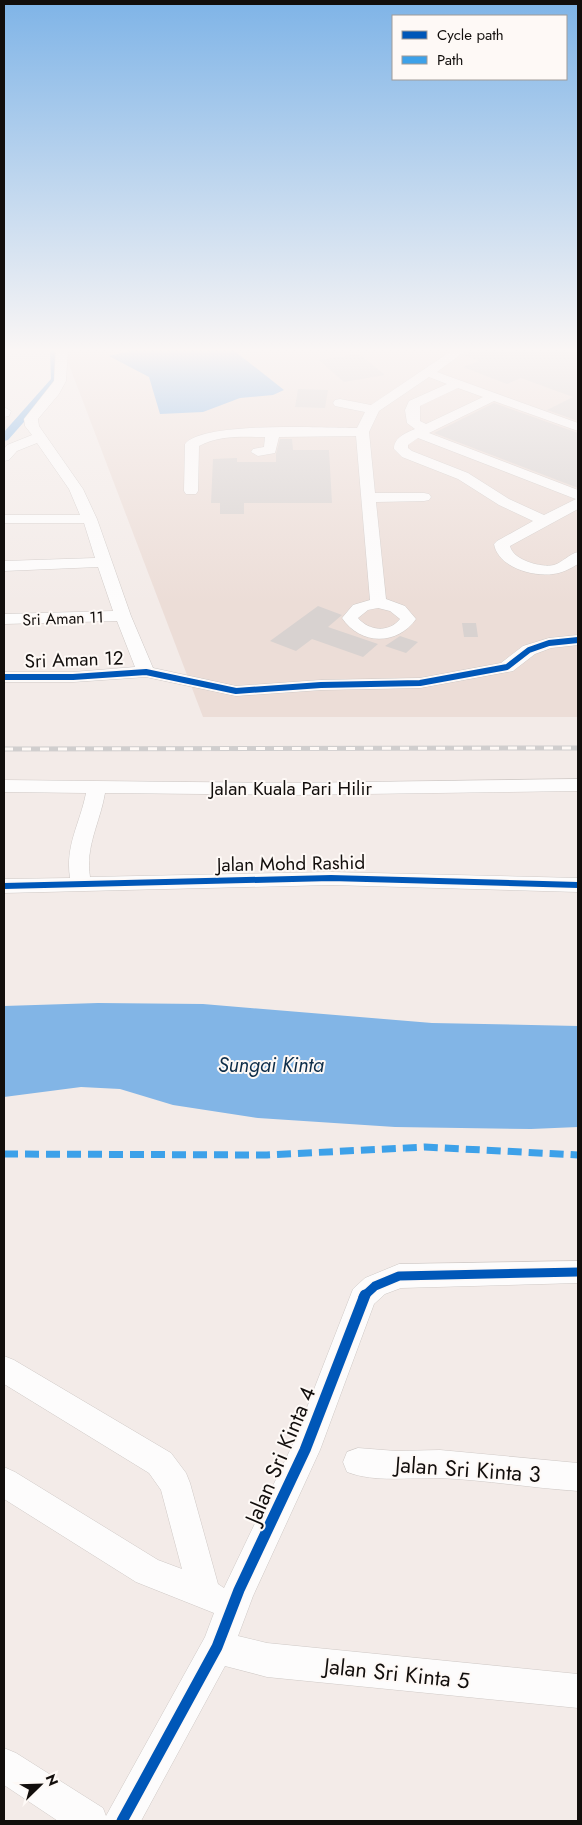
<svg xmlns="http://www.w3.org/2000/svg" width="582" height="1825" font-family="Jost,sans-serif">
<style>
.built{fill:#ecddd7}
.water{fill:#82b5e6}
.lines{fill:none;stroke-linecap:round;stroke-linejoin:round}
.canal{fill:#82b5e6;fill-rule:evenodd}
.building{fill:#d8d2d0}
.minor-casing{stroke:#cfc9c6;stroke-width:1}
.minor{fill:#fdfcfc;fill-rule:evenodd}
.rail-casing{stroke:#d0cece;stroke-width:5}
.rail{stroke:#fef9f6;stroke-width:3;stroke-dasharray:9;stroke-linecap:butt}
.quiet{stroke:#3da1e9;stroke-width:7;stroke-dasharray:14 7;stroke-linecap:butt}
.cycleway-far2-casing{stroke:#fef9f6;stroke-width:9}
.cycleway-far1-casing{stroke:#fef9f6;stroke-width:12}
.cycleway-casing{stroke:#fef9f6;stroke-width:14}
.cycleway-far2{stroke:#0057b8;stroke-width:6}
.cycleway-far1{stroke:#0057b8;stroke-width:9}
.cycleway{stroke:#0057b8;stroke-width:11}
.labels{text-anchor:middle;stroke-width:4;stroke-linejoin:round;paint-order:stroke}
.far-street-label{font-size:16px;fill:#120e0c;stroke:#fef9f6}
.street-label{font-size:19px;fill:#120e0c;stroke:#fef9f6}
.water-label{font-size:20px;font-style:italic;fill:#0d2d49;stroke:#fef9f6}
.near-street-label{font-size:22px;fill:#120e0c;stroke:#fef9f6}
</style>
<rect width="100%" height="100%" fill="#f3ebe8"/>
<path class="built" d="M63,349H578V717H203Z"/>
<path class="water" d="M138,349H232L284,390L273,395L240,398L203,412L160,414L149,377L109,356Z
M98,1003L203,1004L432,1023L578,1026V1127L531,1129L395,1127L258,1118L173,1105L120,1089L81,1087L4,1097V1006Z"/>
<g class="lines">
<path class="canal" d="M50,349H60L61,380L8,440L4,441V432L51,379Z"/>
</g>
<path class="building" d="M480,349H543L552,352L560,349H570L578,351V421L547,410L573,397L521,378L507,384L463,367L479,361L463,355Z
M359,354L385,375L344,382L319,360Z
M298,389L328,390L325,408L295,407Z
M494,403L578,433V488L434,433Z
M280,439H292L293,450H329L332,503H244V514H220V503H211L213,459L237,458V462H276V454Z
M318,606L342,615L328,627L378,644L363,657L312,639L296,651L270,641Z
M462,623H476L478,637H464Z
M400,636L418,642L406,653L385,646Z"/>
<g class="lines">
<g class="minor-casing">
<path id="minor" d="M56,349H68L66,381L59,394L38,419L39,426L83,489L97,519L131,616L153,668L236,686L321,680L420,678L501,663L523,646L549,638L578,635V645L551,648L535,654L513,671L420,688L321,690L236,696L146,677L73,682H4V672H73L135,667L117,621L4,624V614L113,611L98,567L4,571V561L95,558L84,523H4V515H80L69,489L37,443L17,451L9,460L4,461V449L7,445L32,435L25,426L24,419L54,381Z
M454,349H468L437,372L578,423V431L494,401L429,433L578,490V509L510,546C513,560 541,568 554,565C563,562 569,554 578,552V564C570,569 562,573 553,574C532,577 498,567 494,544L497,541L533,521L499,505L458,479L402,457L394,449C394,437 406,433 415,429L407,423L405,410L409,401L447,384L429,377L379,411L369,432L375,493H424L429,494L431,497L429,500L424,501L376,502L386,599L405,606L416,619C397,646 360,645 342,618L353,605L370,600L356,436L279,437L275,453L258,456L251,452L253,449L264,447L265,437C242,437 220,435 199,446L198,491L196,494H186L184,491L185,444C203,421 325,428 357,428L365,412L335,406L333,403L335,400L340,399L371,405ZM458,388L483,397L426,424L420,421V406ZM418,438L573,498L576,499L544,515L509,499L468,473L412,451L408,448V445ZM378,608L390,611L400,619C389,633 369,631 358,618L368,610Z
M4,407L11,411L9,416L4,417Z
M578,779V791L292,795L105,793C100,823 85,846 90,877L331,872L578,878V892L331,885L4,893V879L70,878C65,845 80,824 86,793L4,792V780L292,783Z
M578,1261V1283L401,1288L385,1294L374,1304L320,1450L253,1596L238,1636L267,1643L578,1674V1708L267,1677L225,1666L141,1821H58L4,1785V1748L16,1753L103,1808L106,1816L205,1637L214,1613L136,1582L4,1499V1467L15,1472L158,1560L182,1569L161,1490L149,1473L4,1384V1356L14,1360L171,1453L186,1473L190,1483L218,1584L224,1588L292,1446L353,1289L365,1278L399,1264Z
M358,1448L396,1451L440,1450L578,1463V1491C532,1488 486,1480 439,1478C409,1477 376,1483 347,1472L343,1462L347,1452Z"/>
</g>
<use href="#minor" class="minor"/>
<g class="rail-casing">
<path id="rail" d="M4,749L578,748"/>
</g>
<use href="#rail" class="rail"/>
<path class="quiet" d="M4,1154L267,1155L425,1147L578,1155"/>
<g class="cycleway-far2-casing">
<path id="cycleway-far2" d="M4,677H73L146,672L236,691L321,685L420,683L507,667L529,650L549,643L578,640
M4,886L331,878L578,885"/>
</g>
<g class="cycleway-far1-casing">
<path id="cycleway-far1" d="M363,1297L375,1286L399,1276L578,1272"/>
</g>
<g class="cycleway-casing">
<path id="cycleway" d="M122,1821L217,1647L239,1590L305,1450L365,1295"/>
</g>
<use href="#cycleway-far2" class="cycleway-far2"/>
<use href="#cycleway-far1" class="cycleway-far1"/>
<use href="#cycleway" class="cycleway"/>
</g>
<linearGradient id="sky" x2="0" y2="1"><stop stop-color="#7fb4e7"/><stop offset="0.58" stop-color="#faf6f5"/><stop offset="1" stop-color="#faf6f5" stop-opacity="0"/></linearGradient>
<rect width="582" height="604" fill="url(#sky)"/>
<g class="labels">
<g class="far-street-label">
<text transform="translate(63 618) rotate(-2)" y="6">Sri Aman 11</text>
</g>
<g class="street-label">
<text transform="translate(74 659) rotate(-2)" y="7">Sri Aman 12</text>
<text x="291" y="795">Jalan Kuala Pari Hilir</text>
<text transform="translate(291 863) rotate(-1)" y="7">Jalan Mohd Rashid</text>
</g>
<g class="water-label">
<text x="271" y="1072">Sungai Kinta</text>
</g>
<g class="near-street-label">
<text transform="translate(280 1455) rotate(-67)" y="8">Jalan Sri Kinta 4</text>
<text transform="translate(468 1469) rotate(4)" y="8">Jalan Sri Kinta 3</text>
<text transform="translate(397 1673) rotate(6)" y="8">Jalan Sri Kinta 5</text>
</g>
</g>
<rect width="582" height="1825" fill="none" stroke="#120e0c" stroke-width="10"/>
<rect x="392" y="15" width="175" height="65" fill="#fef9f6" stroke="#a09b98"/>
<rect x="402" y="31" width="25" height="8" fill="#0057b8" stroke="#a09b98"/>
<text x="437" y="40" font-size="15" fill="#120e0c">Cycle path</text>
<rect x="402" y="56" width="25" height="8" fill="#3da1e9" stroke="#a09b98"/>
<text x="437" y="65" font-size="15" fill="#120e0c">Path</text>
<g transform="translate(40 1785) rotate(67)" stroke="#fef9f6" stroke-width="4" paint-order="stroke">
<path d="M0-4L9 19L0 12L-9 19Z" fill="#120e0c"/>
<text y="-8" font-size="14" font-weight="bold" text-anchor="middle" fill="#120e0c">N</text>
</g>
</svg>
